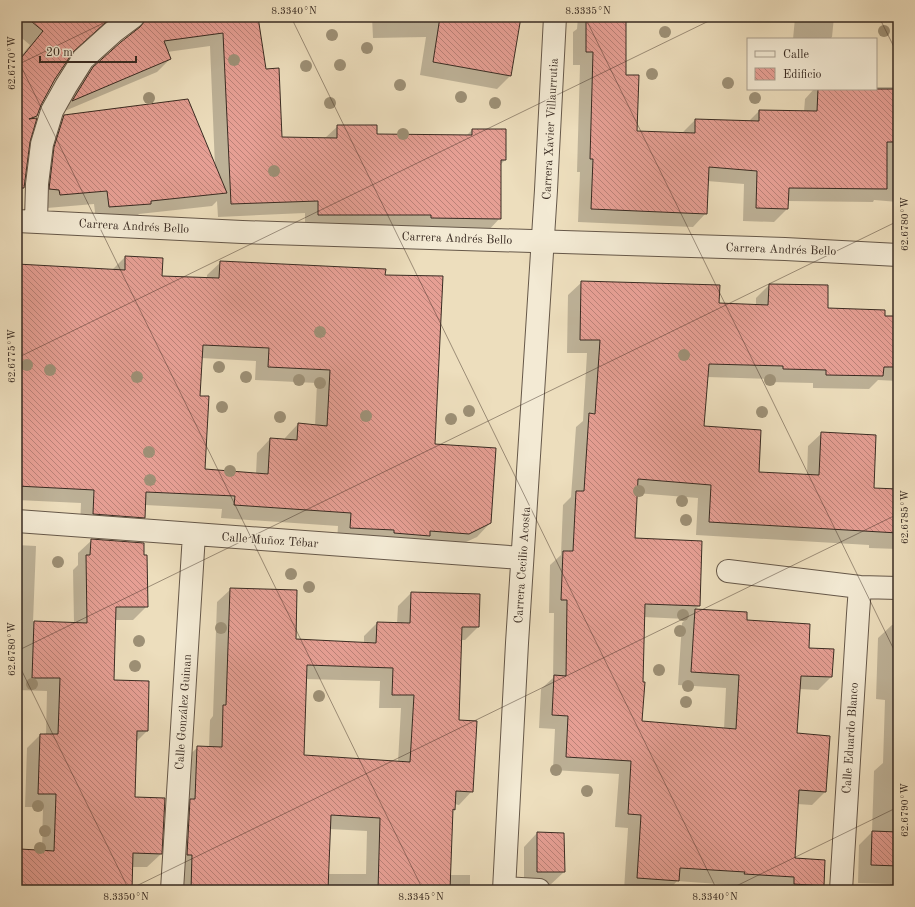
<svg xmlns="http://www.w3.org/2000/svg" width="915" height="907" font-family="'Old Standard TT',serif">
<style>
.shadow{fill:#0003;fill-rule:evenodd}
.building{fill:url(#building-back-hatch);stroke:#392b22;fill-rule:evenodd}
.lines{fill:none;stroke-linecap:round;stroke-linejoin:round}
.minor-casing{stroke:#665849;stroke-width:24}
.minor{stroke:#f3ead4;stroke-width:22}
.tree{fill:#9d9076}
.ticks{fill:none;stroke:#392b22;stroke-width:1;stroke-opacity:0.45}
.labels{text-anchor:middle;stroke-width:3;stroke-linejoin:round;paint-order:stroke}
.street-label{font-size:12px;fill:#392b22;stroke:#f3ead4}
.neatline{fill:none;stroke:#392b22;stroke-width:1.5}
.ticks-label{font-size:10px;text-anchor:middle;fill:#392b22}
</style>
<defs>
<pattern id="building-back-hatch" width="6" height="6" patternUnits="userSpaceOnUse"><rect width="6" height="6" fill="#e69f94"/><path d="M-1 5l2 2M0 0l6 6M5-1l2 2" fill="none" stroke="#bb8278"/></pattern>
</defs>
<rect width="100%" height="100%" fill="#eddebd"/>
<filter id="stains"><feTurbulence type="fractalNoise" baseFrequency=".005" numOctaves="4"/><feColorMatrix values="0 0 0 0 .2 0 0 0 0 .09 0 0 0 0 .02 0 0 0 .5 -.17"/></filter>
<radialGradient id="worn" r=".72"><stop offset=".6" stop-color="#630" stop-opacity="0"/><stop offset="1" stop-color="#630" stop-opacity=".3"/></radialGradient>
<path class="shadow" d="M24,17H257L265,70L281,138H325L338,126L376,135L466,136L472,130L505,160L500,165V218L487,232L305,228V213L218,217L217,201L212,206L139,214L136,217L96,220L94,204L47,208L46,203L51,129L65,116L215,167L210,46L167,52L170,59L157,72L60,113L79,82L93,68L132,35V30L111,20L90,36L72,53L55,79L40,104L37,115L35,117V118L29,142L23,188L17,194V61L30,45L17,34V25Z
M372,17H520L510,76L497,89L420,75L426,37L373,38Z
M578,17H625V76L636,132L682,133L695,120L748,122L759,111L804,112L805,99L814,89H876V87H898V202L874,200L873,202L787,201V209L774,222L743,221L744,184L707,181L706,213L693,227L578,222L580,172H577L580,65H573V32L577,29Z
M779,17H834L832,37L830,39H793L795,18Z
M125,257L161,277L207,279V275L221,262L384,276L434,445L490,523L477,537L455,547L337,541L338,526L221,518L222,509L145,505L144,517L131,531L80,527L81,503L17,500V266L112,270ZM201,358L256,361L255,380L317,383L315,426L298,424L285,438V440L270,439L257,453L256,474L204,470L199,397Z
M582,282L718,304L756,305V298L769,285L827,309L884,317H898V381L878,380L869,389L813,388V383L770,382V379L707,377L703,427L758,473L807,475L808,446L822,433L873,489L898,490V549L869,548V545L696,535L698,498L636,493L634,539L699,606L695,610L746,621L808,649L831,677L818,690L799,689L796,734L825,792L812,805L797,804L794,859L823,885L818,890H731L732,885L677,881L669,890H624L628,828L615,827L619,774L553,770L555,729L539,728L541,689L553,678L554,613H549L550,565L561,555L563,505L571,497L576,427L583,421L587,353H567L568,295ZM643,617L686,619L682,623L678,685L726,688L724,729L641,722Z
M92,540L147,606L133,620H115L113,681L147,731L135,743L134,798L161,854L147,867H131V890H17V849L42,851L43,807H25L27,748L40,735H46L47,691L17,690V545L36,546L33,622L74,623L73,570L78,565V553Z
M231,589L295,640L364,643V636L377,623L397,624L398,606L411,593L478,627L465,640H460L458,721L472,791L459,805L454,804V809L452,811L450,875H470V890H310L323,874H366L367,831L310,828L398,762L401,708H379L380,681L305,679L276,890H178L184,760L198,747H209L210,720L213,716L217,602Z
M892,625H898V890H890V884L858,883L859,845L872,832L874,771L883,763L885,700L876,699L878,638Z
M537,833L564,872L550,885H524V847Z"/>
<path class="building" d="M26,17H112L105,23L73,52L55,79L41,105L37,116L29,119L37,118L30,142L24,188H17V63L43,31Z
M145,17H258L266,69L279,68L282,137L337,138V125H377V134L472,135V129H506V160H501V219L431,218V215H318V201L231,204L223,33L164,41L171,59L72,101L93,67L121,42L140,27L144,22Z
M440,17H521L511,76L433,62Z
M586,18H626V75H639L637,131L695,133V119L759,121V110L817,111L818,89H898V142H887V189L789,188L788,209L756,208L757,171L709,167L707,214L591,209L593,159H590L593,52H586Z
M188,99L227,193L151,201V204L109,207L107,191L60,195L59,190L49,189L54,147L64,115Z
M125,256L163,258L162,276L219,278L220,261L386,269L385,275L443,276L435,444L496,448L491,523L469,534L430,531V536L394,533V530L350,528L351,513L234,505L235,496L146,492L145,518L93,514L94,490L17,486V264L125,270ZM203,345L269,348L268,367L330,370L327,426L298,423L297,440L270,438L268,474L205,469L209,396H200Z
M581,281L720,285L719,303L768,305L769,284L828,285V308L885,310V316H898V367H884L883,376L826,375V370L783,369V366L709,364L704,426L761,430L759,472L819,475L821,432L876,435L874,488L898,489V533L709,522L711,485L638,479L635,538L702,541L700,606L645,604L643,682H645L642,721L736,729L739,675L691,672L695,609L747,612V620L810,624L809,648L834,649L832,677L801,676L797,733L830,736L826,792L799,790L795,858L825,860L824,886L794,884V877L744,874L745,872L680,868L679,881L637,878L641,815L628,814L631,761L566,757L568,716L552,715L554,675L566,676L567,600H561L563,551H573L576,491H584L589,413L595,414L600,340H580Z
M91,539L144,543V555H147L148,607H116L114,680L149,681L148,731H137L135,797L165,798L162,854L133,853L132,890H19L20,849L54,851L56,794H38L40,734H58L60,678H32L34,621L87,623L86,555H90Z
M230,588L297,590L296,639L376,643L377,622L410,623L411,592L480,594L479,627H462L459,720L477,721L473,792L456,791L455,810L453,809L450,890H378L380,818L331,815L328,890H191L192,855H187L190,799H195L197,746L222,747L223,705H226ZM307,665L393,668L392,695H414L410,762L304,755Z
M872,831L898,832V866L871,865Z
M537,832L564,833L565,872H537Z"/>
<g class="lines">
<g class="minor-casing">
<path id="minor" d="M17,221L242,232L785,249L898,255
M36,221L37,184L42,144L52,111L66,86L83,59L113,32L133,17
M17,521L522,558
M728,571L860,587L898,588
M504,888L539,890
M172,890L194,534
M504,890L517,643L546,190L555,17
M841,890L858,614L860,587"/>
</g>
<use href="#minor" class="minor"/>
</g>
<g class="tree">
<circle cx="884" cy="31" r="6"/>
<circle cx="665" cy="32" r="6"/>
<circle cx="332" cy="35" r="6"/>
<circle cx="367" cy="48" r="6"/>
<circle cx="234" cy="60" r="6"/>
<circle cx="340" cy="65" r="6"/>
<circle cx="306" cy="66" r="6"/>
<circle cx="652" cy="74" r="6"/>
<circle cx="728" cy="83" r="6"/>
<circle cx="400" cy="85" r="6"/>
<circle cx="461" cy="97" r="6"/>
<circle cx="149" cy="98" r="6"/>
<circle cx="755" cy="98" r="6"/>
<circle cx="330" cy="103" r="6"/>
<circle cx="495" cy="103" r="6"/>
<circle cx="403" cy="134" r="6"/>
<circle cx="274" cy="171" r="6"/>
<circle cx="320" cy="332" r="6"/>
<circle cx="684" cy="355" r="6"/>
<circle cx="27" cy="365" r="6"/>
<circle cx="219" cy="367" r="6"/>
<circle cx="50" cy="370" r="6"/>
<circle cx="137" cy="377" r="6"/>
<circle cx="246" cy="377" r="6"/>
<circle cx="299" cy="380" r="6"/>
<circle cx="770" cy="380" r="6"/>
<circle cx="320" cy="383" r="6"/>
<circle cx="222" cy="407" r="6"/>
<circle cx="469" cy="411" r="6"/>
<circle cx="762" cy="412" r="6"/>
<circle cx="366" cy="416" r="6"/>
<circle cx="280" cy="417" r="6"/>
<circle cx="451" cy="419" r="6"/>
<circle cx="149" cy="452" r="6"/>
<circle cx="230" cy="471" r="6"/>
<circle cx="150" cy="480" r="6"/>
<circle cx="639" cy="491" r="6"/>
<circle cx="682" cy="501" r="6"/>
<circle cx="686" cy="520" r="6"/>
<circle cx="58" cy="562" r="6"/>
<circle cx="291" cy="574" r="6"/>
<circle cx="309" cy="587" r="6"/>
<circle cx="683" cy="615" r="6"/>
<circle cx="221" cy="628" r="6"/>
<circle cx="680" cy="631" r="6"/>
<circle cx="139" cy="641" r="6"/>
<circle cx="135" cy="666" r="6"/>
<circle cx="659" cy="670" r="6"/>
<circle cx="32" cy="684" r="6"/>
<circle cx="688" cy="686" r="6"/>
<circle cx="319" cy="696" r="6"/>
<circle cx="686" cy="702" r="6"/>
<circle cx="556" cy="770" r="6"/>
<circle cx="587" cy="791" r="6"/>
<circle cx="38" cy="806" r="6"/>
<circle cx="45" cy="831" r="6"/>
<circle cx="40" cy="848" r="6"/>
</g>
<path class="ticks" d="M291,17L717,890M585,17L898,658M879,17L898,55M17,58L423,890M17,65L116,17M17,358L717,17M17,651L898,221M17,661L129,890M128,890L898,514M728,890L898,807"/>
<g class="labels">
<g class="street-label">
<text transform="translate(550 129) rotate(-87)" y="4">Carrera Xavier Villaurrutia</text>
<text transform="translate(134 226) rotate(3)" y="4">Carrera Andrés Bello</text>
<text transform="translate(457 238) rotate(2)" y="4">Carrera Andrés Bello</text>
<text transform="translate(781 249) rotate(2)" y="4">Carrera Andrés Bello</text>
<text transform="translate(270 540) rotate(4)" y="4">Calle Muñoz Tébar</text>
<text transform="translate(522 565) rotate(-86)" y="4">Carrera Cecilio Acosta</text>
<text transform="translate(183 712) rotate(-86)" y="4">Calle González Guinan</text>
<text transform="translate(850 738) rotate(-86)" y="4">Calle Eduardo Blanco</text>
</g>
</g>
<rect width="915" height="907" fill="none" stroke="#eddebd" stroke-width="44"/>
<rect x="747" y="38" width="130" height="52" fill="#f3ead4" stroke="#a99e8d"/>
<rect x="755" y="51" width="20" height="6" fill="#f3ead4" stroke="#a99e8d"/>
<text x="783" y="58" font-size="12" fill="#392b22">Calle</text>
<rect x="755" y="68" width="20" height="12" fill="url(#building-back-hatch)" stroke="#a99e8d"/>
<text x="783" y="78" font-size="12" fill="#392b22">Edificio</text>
<path d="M40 56v6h96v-6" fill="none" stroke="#392b22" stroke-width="2"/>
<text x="46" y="56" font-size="12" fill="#392b22" stroke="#f3ead4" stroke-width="3" paint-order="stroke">20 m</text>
<rect x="22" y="22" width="871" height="863" class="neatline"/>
<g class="ticks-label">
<text x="294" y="14">8.3340°N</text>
<text x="588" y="14">8.3335°N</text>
<text transform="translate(11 63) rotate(-90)" y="4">62.6770°W</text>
<text transform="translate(904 224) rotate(-90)" y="4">62.6780°W</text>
<text transform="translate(11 356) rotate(-90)" y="4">62.6775°W</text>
<text transform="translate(904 517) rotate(-90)" y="4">62.6785°W</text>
<text transform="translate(11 649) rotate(-90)" y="4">62.6780°W</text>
<text transform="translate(904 810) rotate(-90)" y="4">62.6790°W</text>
<text x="126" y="900">8.3350°N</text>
<text x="421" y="900">8.3345°N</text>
<text x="715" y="900">8.3340°N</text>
</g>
<rect width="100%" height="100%" filter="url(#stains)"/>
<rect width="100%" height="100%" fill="url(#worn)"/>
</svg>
